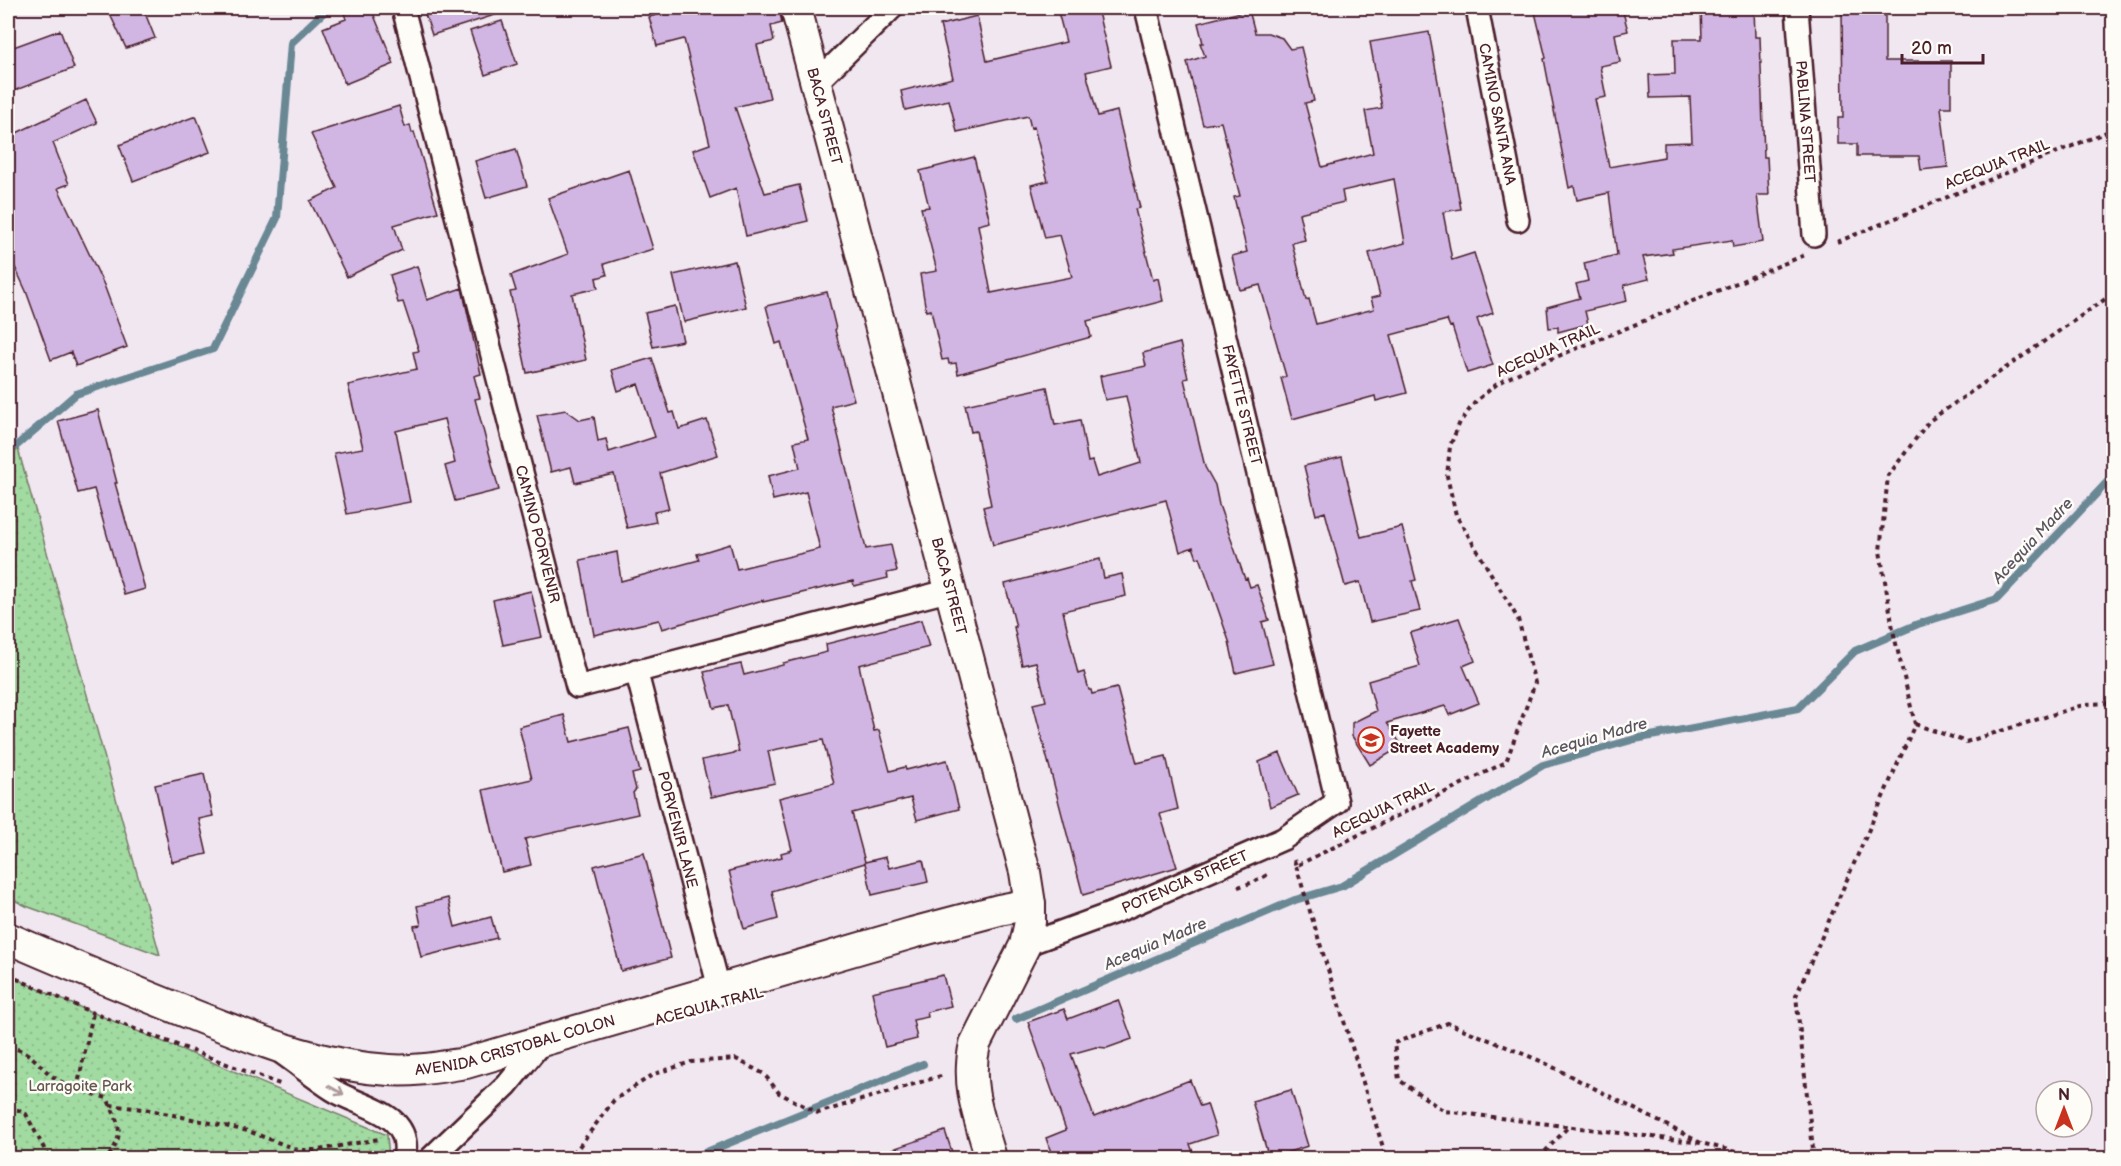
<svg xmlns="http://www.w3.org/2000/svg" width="2121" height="1166" font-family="'Balsamiq Sans',sans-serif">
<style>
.park{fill:url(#park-dots);stroke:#767d66;stroke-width:1.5}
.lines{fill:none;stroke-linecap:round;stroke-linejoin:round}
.stream{stroke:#698894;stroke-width:8}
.building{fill:#d1b6e4;stroke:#4a1f2b;stroke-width:1.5;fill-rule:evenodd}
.street-casing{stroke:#4a1f2b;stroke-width:26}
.secondary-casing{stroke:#4a1f2b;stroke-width:34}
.path{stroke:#4a1f2b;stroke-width:4;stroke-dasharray:4.5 4.5;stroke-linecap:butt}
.street{stroke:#fdfcf7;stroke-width:21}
.secondary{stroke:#fdfcf7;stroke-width:30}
.oneway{stroke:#ac999b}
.labels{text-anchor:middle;stroke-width:5;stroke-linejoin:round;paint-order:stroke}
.street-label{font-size:15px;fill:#4a1f2b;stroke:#fdfcf7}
.poi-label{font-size:15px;font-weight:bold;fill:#4a1f2b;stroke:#fdfcf7;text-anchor:start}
.park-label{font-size:15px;fill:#64574e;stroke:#fdfcf7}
.water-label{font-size:16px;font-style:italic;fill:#5a5460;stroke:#fdfcf7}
</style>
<defs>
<pattern id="park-dots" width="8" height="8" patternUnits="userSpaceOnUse" patternTransform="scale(1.5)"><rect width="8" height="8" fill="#a1dba1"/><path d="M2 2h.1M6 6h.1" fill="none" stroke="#8cbc8b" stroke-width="1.8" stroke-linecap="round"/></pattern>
</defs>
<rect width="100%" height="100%" fill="#f0e7f1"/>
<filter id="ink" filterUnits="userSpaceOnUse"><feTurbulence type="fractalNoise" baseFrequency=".0167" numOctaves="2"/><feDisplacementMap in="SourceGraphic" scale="12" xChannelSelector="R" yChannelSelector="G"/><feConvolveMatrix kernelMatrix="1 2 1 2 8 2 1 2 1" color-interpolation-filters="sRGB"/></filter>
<g filter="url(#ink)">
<path class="park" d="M18,449L160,955L26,906L8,897V458Z
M8,975L65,1001L387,1135L389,1158H8Z"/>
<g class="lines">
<path class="stream" d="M8,453L76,394L213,349L277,218L291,43L328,8
M1016,1019L1295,900L1342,886L1543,765L1635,739L1798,708L1855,651L1918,624L1997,599L2114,475
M692,1158L923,1064"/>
</g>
<path class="building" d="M107,8H143L155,38L126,48Z
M358,8H371L394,64L345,84L323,28L346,19L344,13Z
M423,8H503L504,12L432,35Z
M655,8H779L782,23L771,26L774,41L757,45L770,98L735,107L765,193L799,185L808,221L746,236L736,188L710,198L693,150L710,144L684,39L657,46L649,17L657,15Z
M1057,8H1097L1111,66L1086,72L1098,116L1117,111L1140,208L1135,209L1153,280L1158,278L1163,301L1087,321L1091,337L958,374L956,363L949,364L948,359L942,360L931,310L926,311L920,274L937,271L921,208L929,207L920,171L974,157L990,222L978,225L991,293L1072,277L1060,235L1045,238L1031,185L1048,181L1034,127L1031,128L1028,116L957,132L949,100L905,110L901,91L953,78L940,25L977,16L987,61L1066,42Z
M1534,8H1622L1628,31L1615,34L1620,62L1600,66L1606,97L1595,99L1609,167L1664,157V143L1692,142L1690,97L1650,98L1649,75L1675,74L1674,39H1702L1701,8H1754L1755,37H1760L1764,157H1767L1769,195H1757L1763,242L1733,247L1732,240L1672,249L1673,253L1643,257L1649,279L1624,285L1627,301L1585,311L1588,324L1558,332V327L1549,328L1547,307L1580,298L1576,284L1588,281L1584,263L1617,255L1609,193L1577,200L1574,186L1569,188L1544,59L1546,58Z
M1842,8H1885V61H1951V107H1941L1948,167L1921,170L1919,156H1857V144H1838V118H1843Z
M1249,10L1255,33H1268L1282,38L1290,49L1301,47L1314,101L1305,103L1322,167L1373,153L1365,111L1382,108L1370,42L1429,32L1461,209L1443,212L1452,260L1474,253L1493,313L1477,319L1493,365L1467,373L1452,326L1450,327L1447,320L1391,335L1407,393L1376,401L1375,396L1292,419L1281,378L1286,376L1260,285L1240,290L1232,256L1247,252L1234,197L1240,196L1221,122L1203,125L1187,62L1205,56L1200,43H1203L1198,23ZM1394,179L1405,243L1369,253L1380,296L1371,298L1374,309L1316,324L1309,299L1306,300L1292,243L1305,240L1299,213L1344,202L1342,191Z
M502,21L517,64L485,75L470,31Z
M60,30L74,68L8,93V49Z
M86,100L97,123L53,143L69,184L58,188L104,285L127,347L76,366L71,352L51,360L26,291L8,252V137Z
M399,106L405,127L410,125L412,133L414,132L438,212L394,225L402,250L347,277L310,201L337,188L311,134Z
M196,116L210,152L133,181L119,145Z
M516,149L527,186L486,198L475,161Z
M629,170L653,249L604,264L607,275L596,278L598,288L572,294L586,360L527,373L510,292L516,291L511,275L568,254L548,198Z
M735,261L746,307L684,322L673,275Z
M417,266L427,300L462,288L481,374L474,376L480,398L475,399L499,490L455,501L445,466L455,463L444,419L396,431L410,502L347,514L334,453L363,448L348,385L417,369L413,352L419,351L403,302L398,303L390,275Z
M827,292L836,329L835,330L854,400L831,406L866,549L891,545L897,571L887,573L888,578L854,586L853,581L763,602V600L662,629L659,620L594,635L580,560L617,552L621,581L699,560L697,554L730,544L737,569L820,549L806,492L773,500L768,476L800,468L794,442L808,439L781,342L776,344L766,306Z
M675,306L683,341L653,347L645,313Z
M1180,343L1188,378L1184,379L1205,467L1215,485L1219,505L1245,579L1247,578L1250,587L1257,585L1269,620L1262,622L1273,664L1236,673L1229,641L1200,557L1197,558L1193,547L1180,552L1166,500L993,545L983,507L991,505L976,431L971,432L965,405L1047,387L1055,425L1080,420L1088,462L1092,461L1097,477L1141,463L1126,396L1105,400L1100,376L1146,366L1143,353Z
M652,358L670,413L674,412L679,429L707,420L718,455L660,473L669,509L654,512L656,522L627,528L614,474L575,483L571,467L551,472L537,415L566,410L580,420L594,417L598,441L606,439L609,452L655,437L638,384L618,391L612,370Z
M98,410L117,483H115L145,589L124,595L94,489L78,493L58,421Z
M1342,457L1361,537L1402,527L1416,580L1412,581L1420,611L1370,622L1360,582L1345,586L1325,512L1316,515L1304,466Z
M1100,559L1104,578L1122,574L1126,596L1063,611L1078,674L1084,672L1089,690H1091L1092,694L1117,688L1137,763L1166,756L1178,809L1160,814L1177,867L1083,895L1033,704L1046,701L1036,662L1022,665L1014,627H1016L1005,584Z
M531,591L542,637L503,645L493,600Z
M1459,618L1475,661L1463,666L1479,703L1449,715L1445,706L1387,723L1402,746L1370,765L1352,736V723L1376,711L1368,681L1420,666L1410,633Z
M921,620L929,647L859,665L874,731L879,730L890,771L905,767L906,770L947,760L959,809L917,820L911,798L852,813L865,862L886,857L889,868L923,860L928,882L872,895L865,863L772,891L778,919L744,929L729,871L782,857L781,853L792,850L779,798L834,784L823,740L768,751L775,783L711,797L702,760L739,752L728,705L714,708L704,672L741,664L744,675L783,665V663L827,652L826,644Z
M564,715L571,742L629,728L640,772L632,774L636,789L633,793L638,814L525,839L531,865L502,872L483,790L532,779L519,727Z
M1280,753L1298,795L1270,807L1259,762Z
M204,774L213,816L199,819L207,854L172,862L155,785Z
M644,853L671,958L621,971L594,866Z
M448,898L455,927L491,917L497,938L421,957L414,926L421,925L417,906Z
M943,975L951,1006L927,1012L928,1017L913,1020L917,1039L885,1047L872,992Z
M1118,1000L1132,1039L1107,1048L1096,1047L1071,1054L1094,1117L1190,1080L1200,1106L1207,1104L1217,1135L1190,1144L1195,1158H1053L1046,1138L1066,1130L1028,1022L1064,1009L1068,1019Z
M1291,1090L1308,1146L1269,1158L1252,1101Z
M945,1131L954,1158H877L876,1155Z"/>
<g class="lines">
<g class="street-casing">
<g id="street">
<path id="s1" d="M403,8L577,687L951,590"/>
<path id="s2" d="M1477,8L1518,220"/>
<path id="s3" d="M1797,8L1814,235"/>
<path d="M816,83L892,8"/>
<path id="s4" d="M636,670L719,988"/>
<path id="s5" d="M1025,945L1118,911L1283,839L1337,802L1146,8"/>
<path d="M283,1054C300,1066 316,1079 333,1090C361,1108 414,1112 404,1158"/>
<path d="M431,1158L507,1085L541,1043"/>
</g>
</g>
<g class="secondary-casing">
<g id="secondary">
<path id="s6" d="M796,8L1025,872L1030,904V922L1025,945L975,1044C965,1085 980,1120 991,1158"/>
<path id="s7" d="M8,938C72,966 136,992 201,1018C263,1042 322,1066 389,1070C414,1072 440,1067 466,1063L912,933L999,910L1030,904"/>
</g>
</g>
<path class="path" d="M1837,242L2114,129
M1915,724L1966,742L2086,704L2114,703
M1294,860L1296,866L1506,762L1535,683L1518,619L1456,515L1447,476L1450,446L1460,422L1476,401L1497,384L1524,370L1805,255
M1296,866L1386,1157L1389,1158
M1238,887L1254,882L1267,875
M8,975L93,1013L282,1085
M8,1047C35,1051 39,1069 58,1080C73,1089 90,1093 107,1098C119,1124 126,1134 107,1158
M77,1089L93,1013
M110,1105L150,1110L248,1131L298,1150H318L379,1139
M8,1109L18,1110L26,1114L49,1158
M1701,1143L1543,1062L1448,1023L1394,1043L1399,1080L1444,1111L1701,1143L1759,1158
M565,1158L578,1148L614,1100L654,1074L691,1062L736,1059L764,1074L779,1093L818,1113L944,1075
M1539,1158L1568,1127
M1814,1158L1796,996L1915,724L1894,635L1880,551L1888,476L1929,421L2114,293"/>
<use href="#street" class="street"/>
<use href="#secondary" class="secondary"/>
</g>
<defs><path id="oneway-shaft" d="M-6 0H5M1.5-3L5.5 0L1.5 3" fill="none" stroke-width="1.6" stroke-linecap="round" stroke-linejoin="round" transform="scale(1.5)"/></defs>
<use class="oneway" href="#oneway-shaft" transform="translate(336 1090) rotate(29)"/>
</g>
<defs>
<g id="school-ring" transform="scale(1.35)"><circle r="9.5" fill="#fdfcf7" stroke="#c8321e" stroke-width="1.5"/><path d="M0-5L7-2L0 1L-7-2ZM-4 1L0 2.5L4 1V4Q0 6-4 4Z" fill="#c8321e"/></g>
</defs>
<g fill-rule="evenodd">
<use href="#school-ring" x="1371" y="740"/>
</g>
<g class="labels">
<g class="street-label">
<text dy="5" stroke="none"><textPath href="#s2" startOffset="108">CAMINO SANTA ANA</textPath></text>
<text dy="5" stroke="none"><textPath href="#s6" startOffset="112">BACA STREET</textPath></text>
<text dy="5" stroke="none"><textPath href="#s3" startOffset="114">PABLINA STREET</textPath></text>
<text transform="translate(1997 164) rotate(-22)" y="5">ACEQUIA TRAIL</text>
<text transform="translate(1548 350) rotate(-24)" y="5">ACEQUIA TRAIL</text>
<text transform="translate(1242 405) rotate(76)" y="5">FAYETTE STREET</text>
<text dy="5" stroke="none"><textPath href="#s1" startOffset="543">CAMINO PORVENIR</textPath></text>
<text dy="5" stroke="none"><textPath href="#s6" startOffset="598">BACA STREET</textPath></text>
<text transform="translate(1383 809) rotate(-26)" y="5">ACEQUIA TRAIL</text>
<text dy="5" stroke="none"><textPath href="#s4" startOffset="165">PORVENIR LANE</textPath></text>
<text dy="5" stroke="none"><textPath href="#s5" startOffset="172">POTENCIA STREET</textPath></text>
<text transform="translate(709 1006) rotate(-15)" y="5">ACEQUIA TRAIL</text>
<text dy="5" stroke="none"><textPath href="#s7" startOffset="534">AVENIDA CRISTOBAL COLON</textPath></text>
</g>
<g class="poi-label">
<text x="1390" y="736">Fayette<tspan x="1390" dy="17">Street Academy</tspan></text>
</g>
<g class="park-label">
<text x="80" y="1091">Larragoite Park</text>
</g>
<g class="water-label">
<text transform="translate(2032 540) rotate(-47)" y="6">Acequia Madre</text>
<text transform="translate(1594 737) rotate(-16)" y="6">Acequia Madre</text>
<text transform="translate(1155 943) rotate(-23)" y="6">Acequia Madre</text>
</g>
</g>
<rect width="2121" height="1166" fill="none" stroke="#fdfcf7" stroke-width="30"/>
<rect x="15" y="15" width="2091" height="1136" fill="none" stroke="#4a1f2b" stroke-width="2" filter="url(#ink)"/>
<g transform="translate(2064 1109)"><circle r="28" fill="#fdfcf7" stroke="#b5a4a5" stroke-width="1.5"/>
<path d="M0-4.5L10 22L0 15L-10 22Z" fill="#c8321e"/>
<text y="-9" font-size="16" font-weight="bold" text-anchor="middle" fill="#4a1f2b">N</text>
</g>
<path d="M1902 54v9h81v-9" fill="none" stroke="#4a1f2b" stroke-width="3"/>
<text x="1911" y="54" font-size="18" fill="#4a1f2b" stroke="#fdfcf7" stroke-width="4.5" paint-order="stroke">20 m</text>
</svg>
